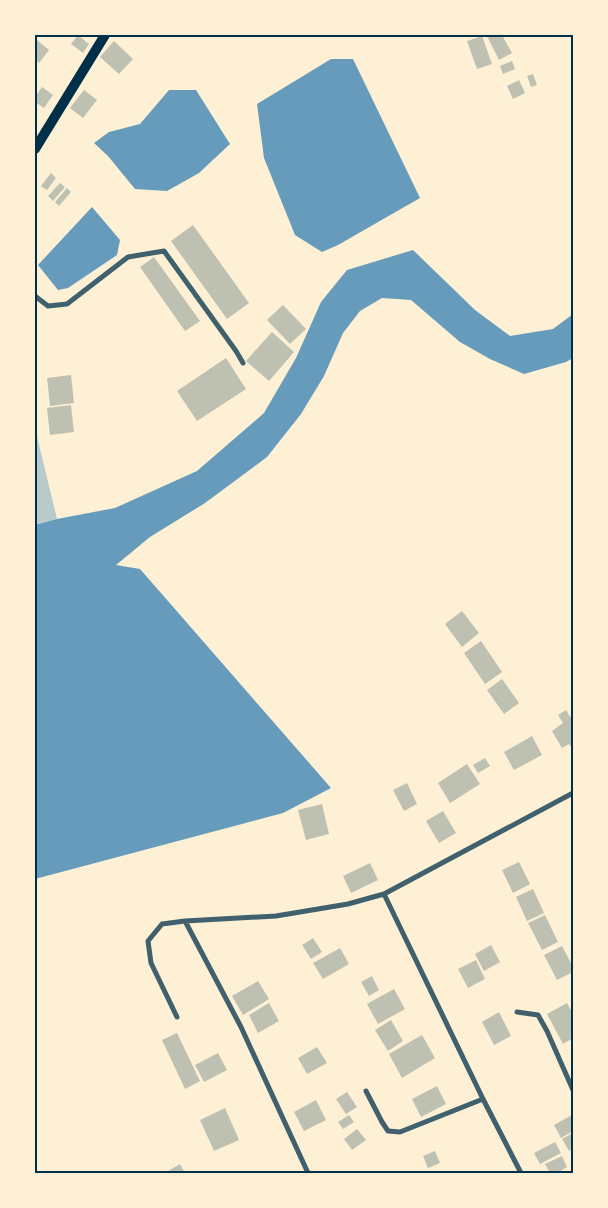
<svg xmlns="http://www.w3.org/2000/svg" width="608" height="1208" font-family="'PT Sans',sans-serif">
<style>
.green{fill:#b9caca}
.water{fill:#669bbc}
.building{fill:#bec0b2}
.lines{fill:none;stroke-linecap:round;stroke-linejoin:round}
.minor{stroke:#3f606c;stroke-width:5}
.trunk{stroke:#003049;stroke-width:10}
.neatline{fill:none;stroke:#003049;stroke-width:2}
</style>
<rect width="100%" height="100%" fill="#fdf0d5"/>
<path class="green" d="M35,428L57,519L35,525Z"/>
<path class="water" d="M331,59H353L420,198L338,245L322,252L295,235L264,158L257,104Z
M169,90H196L230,144L199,173L167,191L135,189L108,156L94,143L109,132L140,124Z
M92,207L120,240L117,255L68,288L58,290L38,265Z
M413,250L475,310L510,336L553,329L573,314V358L566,362L524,374L490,359L460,342L411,300L382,298L360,311L343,333L324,376L301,414L267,457L205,503L150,537L116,565L140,569L331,788L283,813L35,879V525L57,519L115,508L197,471L264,413L296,358L321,302L347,270Z"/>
<path class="building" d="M78,35L89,44L83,53L71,44Z
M489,35H502L512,53L499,60L487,36Z
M482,36L492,64L477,69L467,41Z
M37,40L49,50L39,63L35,60V42Z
M114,41L133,59L119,74L100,57Z
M512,61L515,69L503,74L500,66Z
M533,74L537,85L531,87L527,76Z
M519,80L525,93L513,99L507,86Z
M42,87L53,95L44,108L35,102V97Z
M84,90L97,100L83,118L70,108Z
M51,173L56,178L47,190L41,186Z
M60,183L65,187L53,201L48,196Z
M67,188L71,192L59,206L55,202Z
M193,225L249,303L227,319L171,241Z
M154,257L200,321L185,331L140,267Z
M283,305L306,329L290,344L267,320Z
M272,332L294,352L269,381L246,361Z
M226,358L246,389L197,421L177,391Z
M71,375L74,403L50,406L47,378Z
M71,405L74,432L50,435L47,408Z
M462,611L479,633L462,647L445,624Z
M481,641L502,672L485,684L464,653Z
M502,679L519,703L504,714L487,690Z
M566,710L570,717L573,715V750L569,744L562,748L552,731L563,723L558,715Z
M532,736L542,755L514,770L504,752Z
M485,758L490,766L478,773L473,765Z
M467,764L480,784L450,803L438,783Z
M407,783L417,804L404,811L393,790Z
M322,804L329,834L306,840L298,810Z
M443,811L456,833L439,843L426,821Z
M519,862L530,884L513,893L502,870Z
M370,863L378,880L351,893L343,876Z
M533,889L544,913L527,921L516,897Z
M545,915L558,942L542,950L528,923Z
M313,938L322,952L311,959L302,945Z
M491,945L500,962L484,971L475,954Z
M562,946L573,967V972L557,980L544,955Z
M340,948L349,964L323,979L313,963Z
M476,960L485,979L468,988L458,969Z
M372,976L379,990L369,996L361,982Z
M258,981L269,999L243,1015L232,996Z
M394,989L405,1009L378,1024L367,1004Z
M269,1003L279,1021L258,1033L249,1015Z
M567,1003L573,1014V1038L563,1044L547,1014Z
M499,1012L511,1036L494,1045L482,1022Z
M391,1020L403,1041L388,1051L375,1030Z
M177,1033L200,1081L185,1089L162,1040Z
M422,1035L435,1058L402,1078L389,1054Z
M317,1047L327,1063L307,1074L298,1058Z
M218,1053L227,1070L204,1082L195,1065Z
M437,1086L446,1104L421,1117L412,1099Z
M347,1092L357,1107L346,1114L336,1099Z
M316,1100L326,1120L304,1131L294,1112Z
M225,1108L239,1140L214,1151L200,1120Z
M349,1115L354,1122L343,1129L338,1122Z
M572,1115L573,1117V1131L561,1138L554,1125Z
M357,1129L366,1140L352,1150L344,1139Z
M573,1133V1149L569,1151L562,1139Z
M555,1142L561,1153L540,1164L534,1153Z
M435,1151L440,1163L428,1168L423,1156Z
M562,1156L567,1167L557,1173H550L545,1164Z
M180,1164L185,1173H165Z"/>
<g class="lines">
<path class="minor" d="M35,296L48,306L67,304L128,257L164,251L236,351L243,363
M384,894L483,1099L521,1173
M185,921L241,1027L308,1173
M517,1012L538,1015L547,1031L573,1090
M177,1017L151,963L148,941L162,924L185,921L276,916L348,904L384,894L573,793
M366,1091L382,1122L388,1131L400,1132L483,1099"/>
<path class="trunk" d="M35,149L105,35"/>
</g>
<rect width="608" height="1208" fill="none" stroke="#fdf0d5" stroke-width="72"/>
<rect x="36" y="36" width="536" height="1136" class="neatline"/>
</svg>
